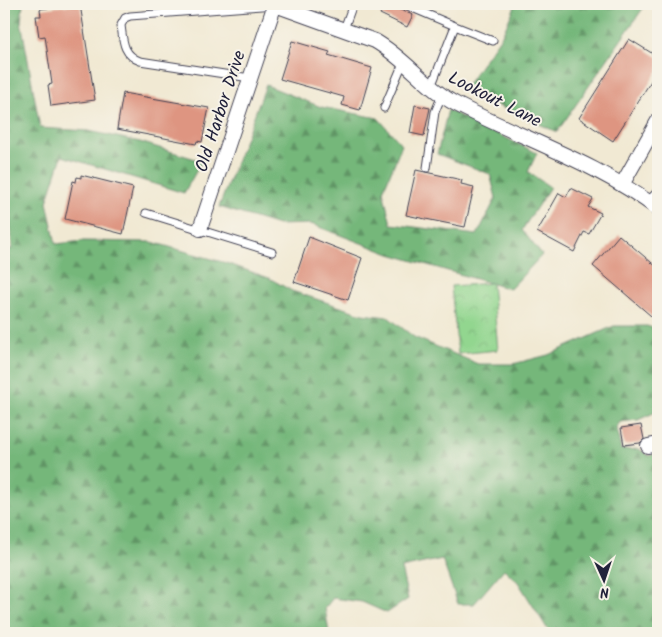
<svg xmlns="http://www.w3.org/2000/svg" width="662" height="637" font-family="Kalam,sans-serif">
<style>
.forest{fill:url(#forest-firs);stroke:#4c6c5a}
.park{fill:url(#park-crowns);stroke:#5a7c65}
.building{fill:#de9581}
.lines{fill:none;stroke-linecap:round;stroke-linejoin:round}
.service-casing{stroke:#414052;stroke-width:9}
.minor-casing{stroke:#414052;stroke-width:16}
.service{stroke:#fff;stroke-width:7}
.minor{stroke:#fff;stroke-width:14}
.labels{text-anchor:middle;stroke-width:4;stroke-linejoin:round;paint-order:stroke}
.street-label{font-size:18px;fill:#22223b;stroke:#f7f3e8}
</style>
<defs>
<pattern id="forest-firs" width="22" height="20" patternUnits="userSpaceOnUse" patternTransform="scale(1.25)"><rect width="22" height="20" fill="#75b77a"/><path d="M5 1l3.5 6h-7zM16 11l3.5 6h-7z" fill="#609465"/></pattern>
<pattern id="park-crowns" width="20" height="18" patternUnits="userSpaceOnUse" patternTransform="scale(1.25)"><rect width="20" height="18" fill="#92d68f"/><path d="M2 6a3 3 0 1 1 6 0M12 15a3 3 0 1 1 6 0" fill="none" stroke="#7eb77c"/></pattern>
</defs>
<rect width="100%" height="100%" fill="#f7f3e8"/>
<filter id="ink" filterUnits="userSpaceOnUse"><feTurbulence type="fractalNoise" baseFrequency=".02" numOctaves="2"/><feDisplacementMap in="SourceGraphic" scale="10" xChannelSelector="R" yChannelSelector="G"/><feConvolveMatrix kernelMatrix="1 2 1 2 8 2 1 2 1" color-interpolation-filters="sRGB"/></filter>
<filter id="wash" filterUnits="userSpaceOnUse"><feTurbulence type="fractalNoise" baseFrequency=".0096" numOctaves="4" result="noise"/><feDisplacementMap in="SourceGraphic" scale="20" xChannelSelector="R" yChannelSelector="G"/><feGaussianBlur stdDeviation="1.12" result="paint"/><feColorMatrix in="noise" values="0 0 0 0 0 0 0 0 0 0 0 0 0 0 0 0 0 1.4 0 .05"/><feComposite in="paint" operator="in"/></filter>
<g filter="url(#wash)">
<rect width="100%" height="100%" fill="#f1e9d3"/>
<path class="forest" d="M4,4H23L21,21L40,128L89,131L140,142L202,161L184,193L62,156L47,202L56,244L83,241L152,242L226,263L269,278L292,291L362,314L388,317L414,337L478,364H513L548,355L614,326H647L658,330V411L638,420L620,422L616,428L621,450L639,449L649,456L658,453V633H550L518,582L504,569L474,604H458L442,559L401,568L408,599L387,613L362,602L333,598L325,608L329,633H4V250L12,249L9,201L4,199Z
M516,4H646L557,132L463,90L502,35Z
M266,85L321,107L378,118L402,145L383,191L391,224L477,235L496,198L490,174L437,154L448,110L537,153L528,172L550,187L522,230L542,255L510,289L390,254L311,224L278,225L219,207Z"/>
<path class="park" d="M492,283L498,350L458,354L451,286Z"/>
<g id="blocks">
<path class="building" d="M80,4L95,100L51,106L48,85L52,84L45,36L39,37L36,16H41L40,9Z
M385,4L413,15L407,27L380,14Z
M629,39L658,57V70L613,141L579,118Z
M292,41L330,52L328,55L372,68L360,110L342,105L344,97L280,79Z
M123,93L209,108L202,142L197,141L196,144L117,129Z
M415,105L430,108L424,136L410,133Z
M416,170L462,180L461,184L474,187L465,227L406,215Z
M81,175L133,188L123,234L65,219L73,181L76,182L77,177L81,178Z
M571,188L593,199L588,207L601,213L589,234L584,232L574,252L537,232L559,193L566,197Z
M619,235L658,268V322L593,266Z
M309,237L362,258L348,300L294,282Z
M641,425L644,439L640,443L624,445L621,428Z"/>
</g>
</g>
<g filter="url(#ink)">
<use href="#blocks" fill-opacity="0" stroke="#414052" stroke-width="1"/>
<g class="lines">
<g class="service-casing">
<path id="service" d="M403,4L455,26L431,87
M455,26L493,41
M344,29L353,4
M250,78L140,61C123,55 123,41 121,25L125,18L130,16L275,5
M384,108L403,63
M427,168L435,112L442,95
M648,201L658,191
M146,213L272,252"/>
</g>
<g class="minor-casing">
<path id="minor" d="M275,5L375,41C405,58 426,88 456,104C523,139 598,163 658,209
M623,183L658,121
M200,229L275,4
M648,446L658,444"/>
</g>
<use href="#service" class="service"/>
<use href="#minor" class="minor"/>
</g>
</g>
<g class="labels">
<g class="street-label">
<text transform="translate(495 99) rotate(27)" y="6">Lookout Lane</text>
<text transform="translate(220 111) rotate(-72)" y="6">Old Harbor Drive</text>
</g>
</g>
<rect width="662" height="637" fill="none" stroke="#f7f3e8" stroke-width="20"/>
<g transform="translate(604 580) rotate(177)" stroke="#f7f3e8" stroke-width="4" paint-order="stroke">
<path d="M0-4L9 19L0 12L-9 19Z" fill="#22223b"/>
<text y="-8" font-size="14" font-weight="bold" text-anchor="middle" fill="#22223b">N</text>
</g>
</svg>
